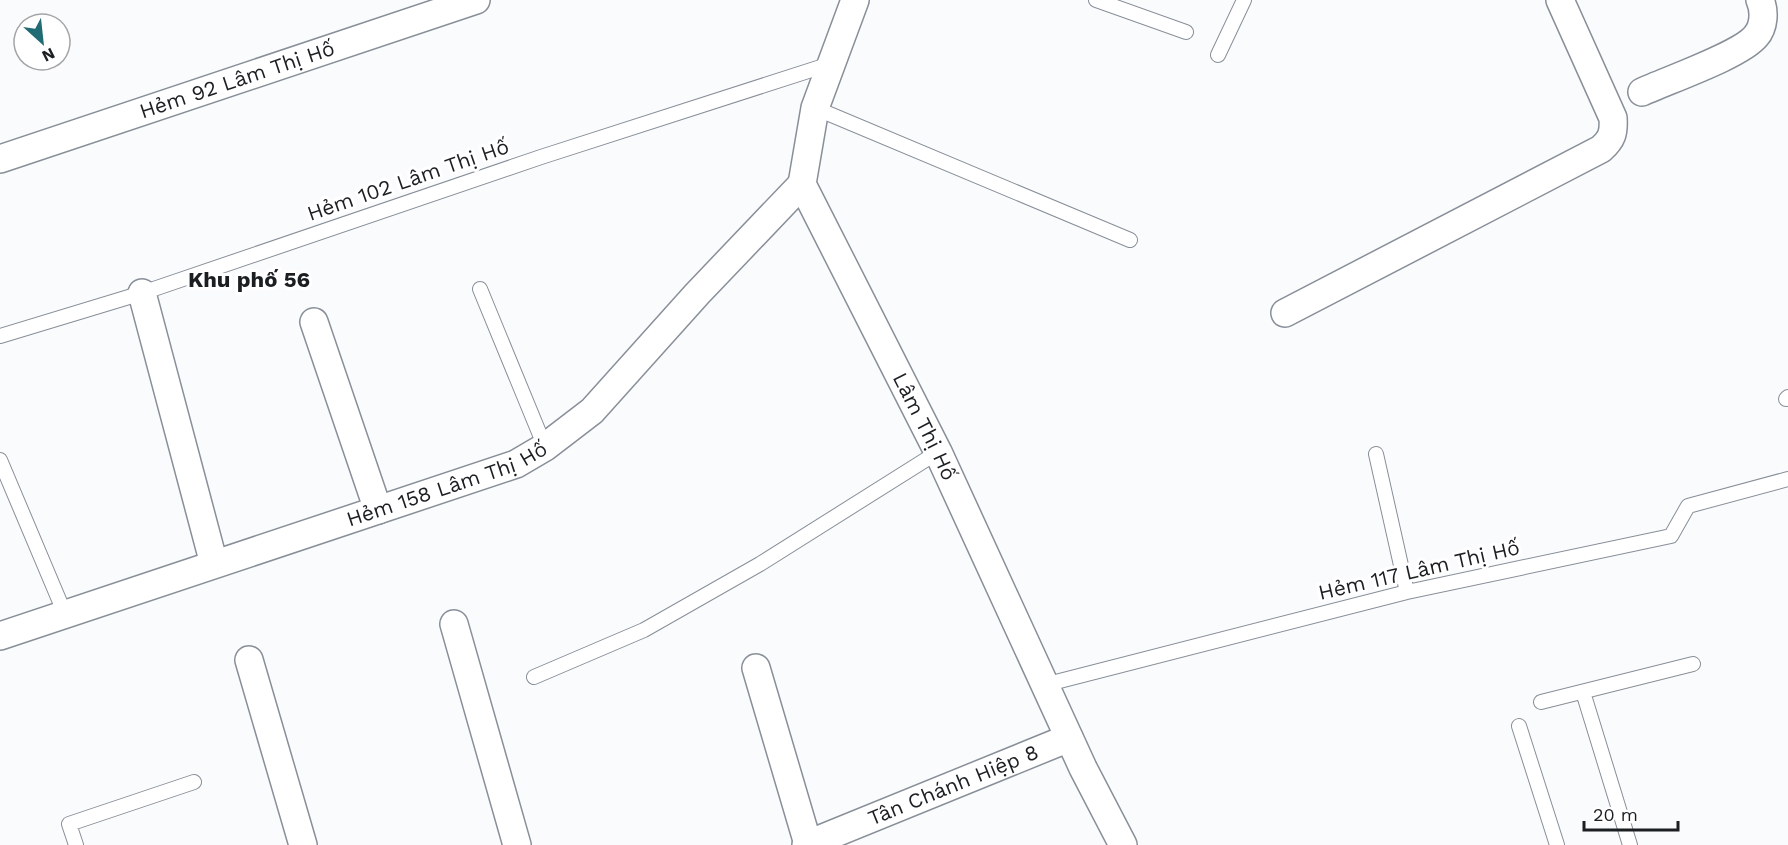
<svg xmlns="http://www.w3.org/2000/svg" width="1788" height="845" font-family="'Work Sans',sans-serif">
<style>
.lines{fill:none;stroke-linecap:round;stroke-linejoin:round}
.service-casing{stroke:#888f98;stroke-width:16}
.minor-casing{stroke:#888f98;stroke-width:30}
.service{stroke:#fff;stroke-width:14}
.minor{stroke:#fff;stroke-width:27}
.labels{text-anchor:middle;stroke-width:6;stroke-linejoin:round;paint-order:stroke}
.street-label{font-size:21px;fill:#1c1f22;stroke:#fff}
.neighbourhood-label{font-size:22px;font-weight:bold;fill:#1c1f22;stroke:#fff}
</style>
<rect width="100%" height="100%" fill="#fafbfd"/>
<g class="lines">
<g class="service-casing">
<path id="service" d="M1096,0L1186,32
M1218,55L1244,0
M815,108L1130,240
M480,289L545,447
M0,336L142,293L541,157L830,64
M1786,399L1788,397
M1376,454L1407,592
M0,460L65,614
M534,677L644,630L760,564L938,452
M1044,685L1407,592L1671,536L1688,506L1788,479
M1583,692L1630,845
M1541,702L1693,664
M1519,726L1557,845
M76,845L69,824L194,782"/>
</g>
<g class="minor-casing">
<g id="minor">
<path id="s1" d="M855,0L815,108L802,184L938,452L1083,768L1123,845"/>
<path d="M1642,92C1668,80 1741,55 1756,36C1764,27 1765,11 1760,0"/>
<path id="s2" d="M0,159L476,0"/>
<path d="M142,293L214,564"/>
<path d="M1285,313L1601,149C1612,139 1614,133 1613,118L1560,0"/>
<path d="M314,322L378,510"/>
<path d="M454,624L517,845"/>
<path id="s3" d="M0,636L516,464L545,447L592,411L697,294L802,184"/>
<path d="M249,660L303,845"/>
<path d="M756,668L808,844"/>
<path id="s4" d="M806,845L1069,738"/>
</g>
</g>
<use href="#service" class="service"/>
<use href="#minor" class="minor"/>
</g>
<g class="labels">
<g class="street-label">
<text dy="7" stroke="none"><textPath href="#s2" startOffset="250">Hẻm 92 Lâm Thị Hố</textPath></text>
<text transform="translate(408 180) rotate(-19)" y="7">Hẻm 102 Lâm Thị Hố</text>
<text dy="7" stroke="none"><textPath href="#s1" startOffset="464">Lâm Thị Hố</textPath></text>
<text dy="7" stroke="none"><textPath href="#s3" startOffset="472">Hẻm 158 Lâm Thị Hố</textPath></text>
<text transform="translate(1419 570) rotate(-13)" y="7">Hẻm 117 Lâm Thị Hố</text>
<text dy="7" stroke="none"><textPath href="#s4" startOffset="159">Tân Chánh Hiệp 8</textPath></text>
</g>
<g class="neighbourhood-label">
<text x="249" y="287">Khu phố 56</text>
</g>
</g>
<g transform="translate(42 42) rotate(153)"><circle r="28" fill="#ffffff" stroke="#a4a5a7" stroke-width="1.5"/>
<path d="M0-4.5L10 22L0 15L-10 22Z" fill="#206b74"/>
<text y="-9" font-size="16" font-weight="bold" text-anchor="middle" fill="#1c1f22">N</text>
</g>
<path d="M1584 821v9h94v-9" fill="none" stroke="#1c1f22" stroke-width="3"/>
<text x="1593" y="821" font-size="18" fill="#1c1f22" stroke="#ffffff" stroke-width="4.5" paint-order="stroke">20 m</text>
</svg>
